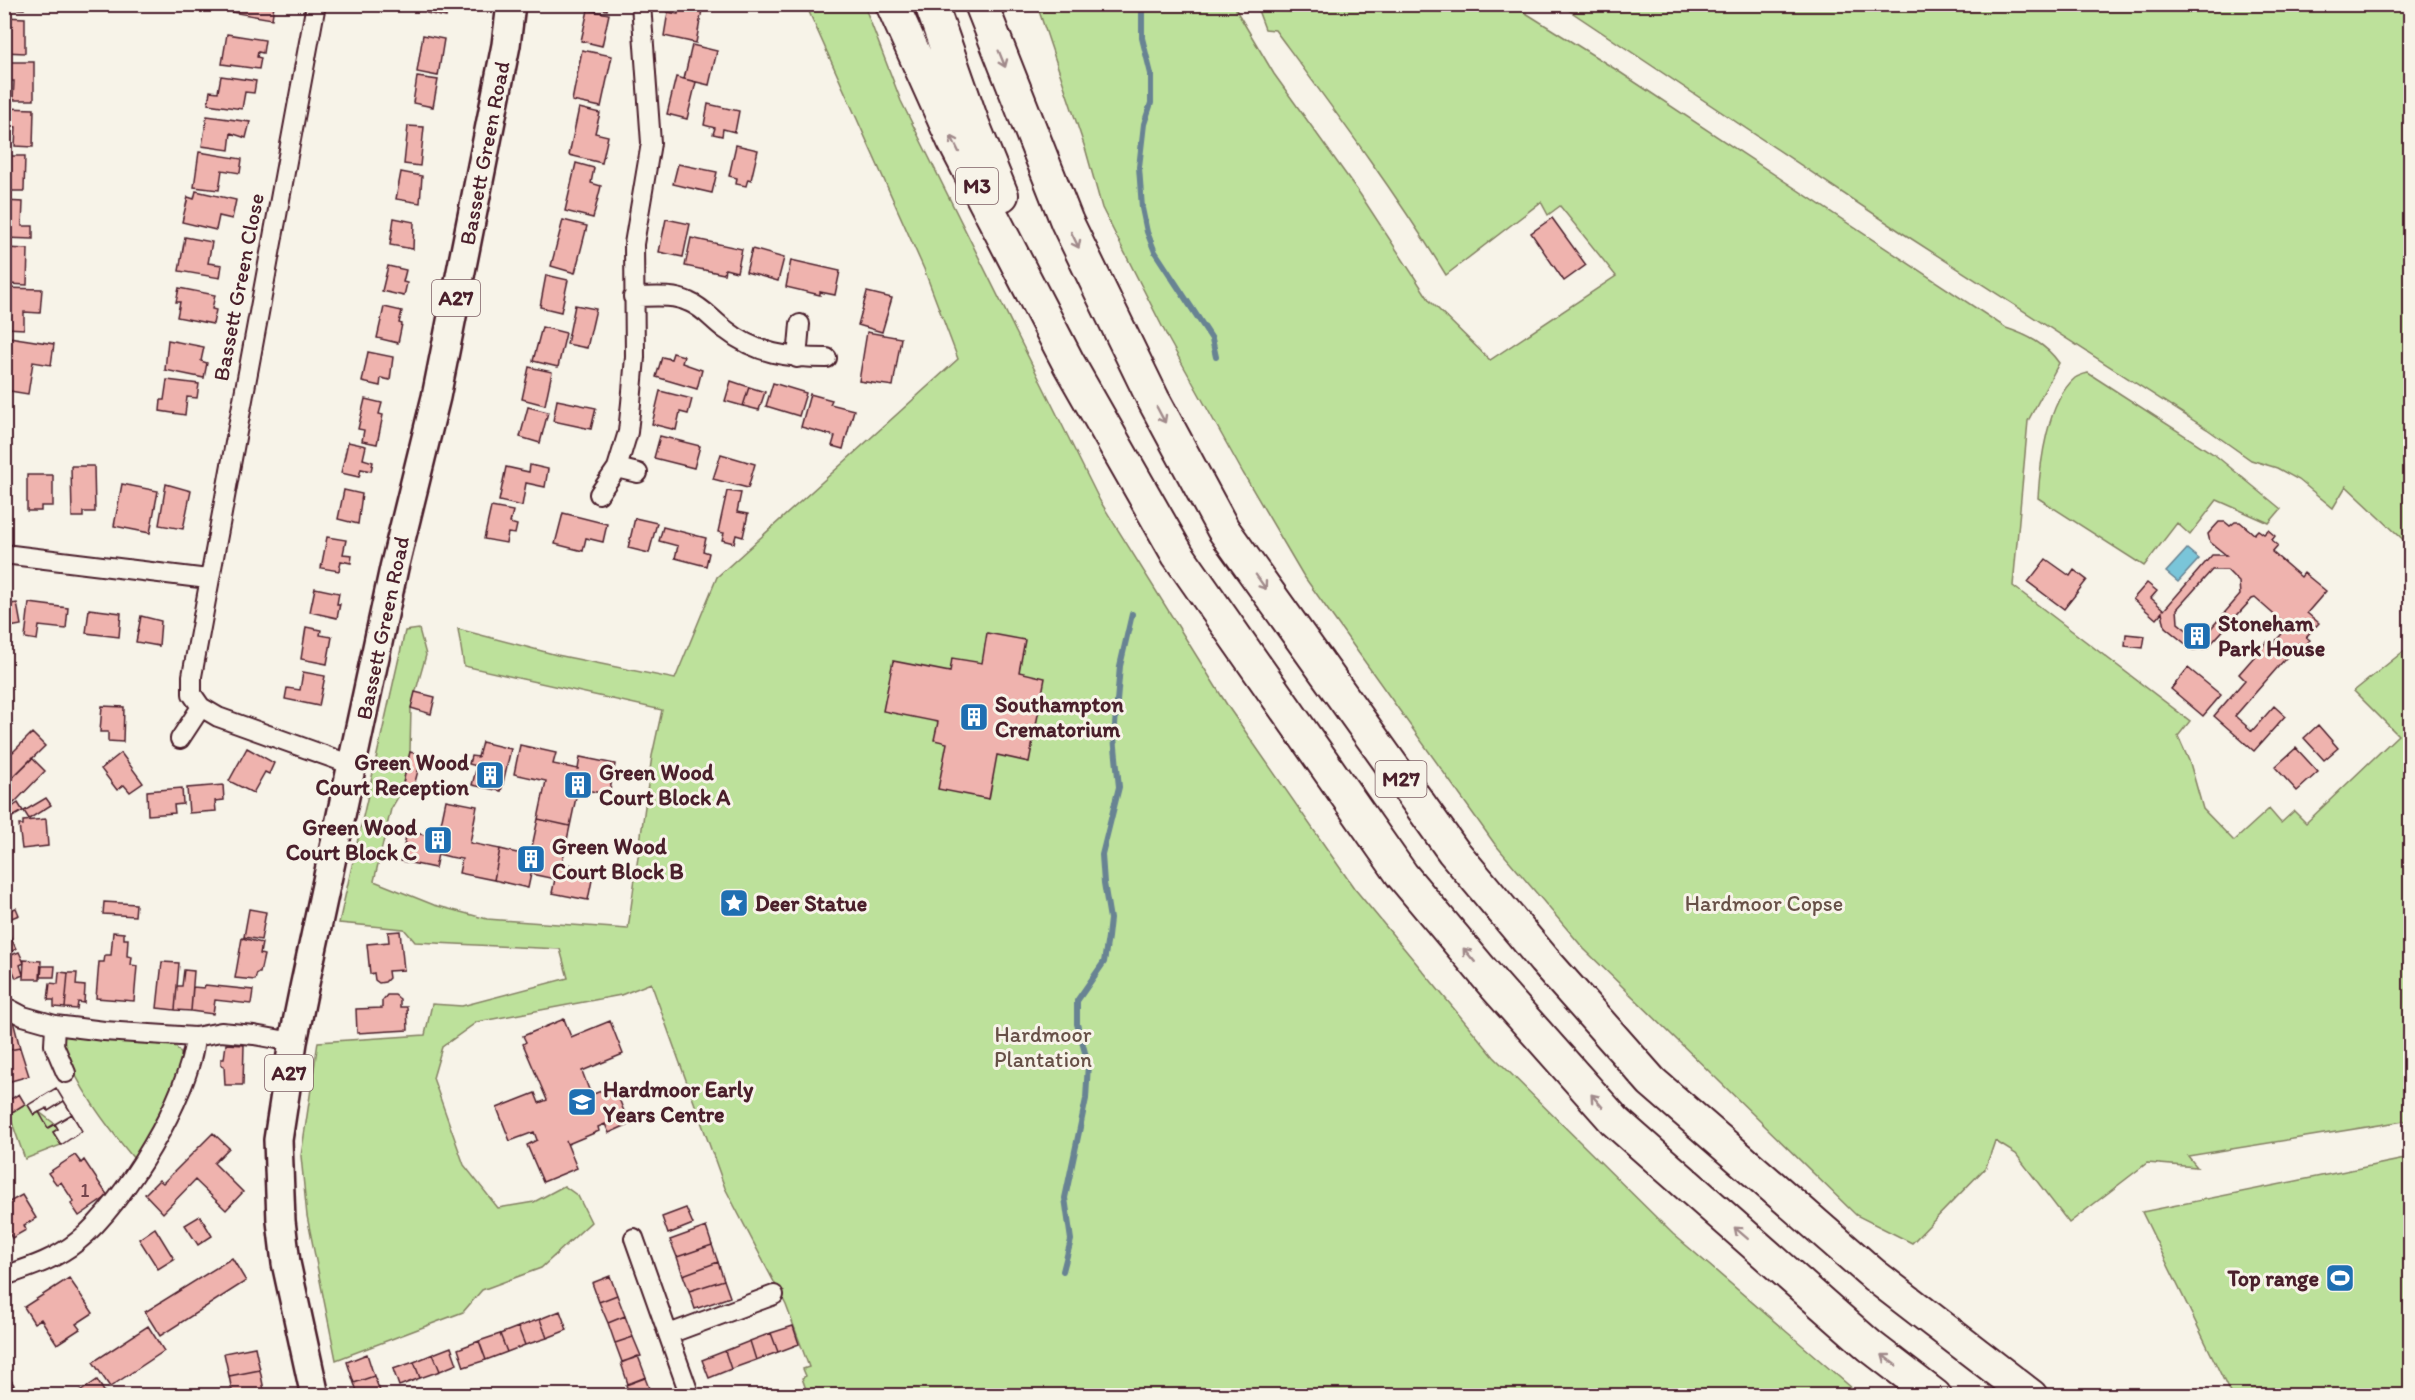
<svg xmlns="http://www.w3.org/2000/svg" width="2415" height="1400" font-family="Itim,sans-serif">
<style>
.green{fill:#bde19b;stroke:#848063;stroke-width:1.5}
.water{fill:#7ac5d9;stroke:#678393;stroke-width:1.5}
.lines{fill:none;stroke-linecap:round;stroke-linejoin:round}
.stream{stroke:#678393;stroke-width:6}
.building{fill:#efb3ae;stroke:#4a1f2b;stroke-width:1.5;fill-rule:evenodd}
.street-casing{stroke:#4a1f2b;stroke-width:22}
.primary-casing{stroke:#4a1f2b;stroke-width:32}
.highway-casing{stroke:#4a1f2b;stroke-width:36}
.street{stroke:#f7f3e8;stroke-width:18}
.primary{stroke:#f7f3e8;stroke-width:27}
.highway{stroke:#f7f3e8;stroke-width:32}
.oneway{stroke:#a0898a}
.labels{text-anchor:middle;stroke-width:6;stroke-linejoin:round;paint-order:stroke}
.number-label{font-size:20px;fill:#73444c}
.shield{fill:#f7f3e8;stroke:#7e5f64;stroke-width:1.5}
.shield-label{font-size:21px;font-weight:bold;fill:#4a1f2b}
.street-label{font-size:22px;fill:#4a1f2b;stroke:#f7f3e8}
.poi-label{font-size:22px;font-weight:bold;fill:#4a1f2b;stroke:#f7f3e8;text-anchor:start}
.park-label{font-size:22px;fill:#675047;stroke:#f7f3e8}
</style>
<rect width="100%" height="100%" fill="#f7f3e8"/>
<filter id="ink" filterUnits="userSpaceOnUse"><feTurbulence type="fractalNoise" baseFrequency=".0167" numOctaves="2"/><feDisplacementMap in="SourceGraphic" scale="12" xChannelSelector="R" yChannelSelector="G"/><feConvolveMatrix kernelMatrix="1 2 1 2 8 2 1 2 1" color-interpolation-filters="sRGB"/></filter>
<g filter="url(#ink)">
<path class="green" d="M806,5H864L901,101L1100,501L1229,708L1354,888L1494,1057L1673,1234L1860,1395H808L802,1378L806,1376L803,1369L809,1367L786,1305L725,1188L651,983L621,995L477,1022L442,1047L433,1078L464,1165L498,1208L534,1202L564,1186L578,1196L591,1222L541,1268L482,1290L463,1312L336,1360L307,1216L301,1156L318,1042L425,1035L432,1004L462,1006L568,978L560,949L415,942L404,929L339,923L405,631L419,629L426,655L411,708L410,752L401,792L391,809L374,881L434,905L487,919L628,929L652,756L662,710L464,666L458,629L557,655L675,679L717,577L958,359L924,269Z
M1037,5H1236V10L1274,74L1360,194L1430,301L1490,360L1616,276L1560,206L1548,215L1541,202L1446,275C1394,190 1334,110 1275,30L1265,29L1256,5H1513L1615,69L2006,328C2027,335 2046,344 2059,363L2028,421L2013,586L2190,721L2178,736L2190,763L2203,809L2234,841L2269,809L2281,823L2294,811L2306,823L2398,735L2354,691L2410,646V1120L2188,1156L2197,1167L2147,1163L2069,1223L2016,1154L1995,1141L1986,1167L1912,1243L1856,1215L1584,949L1494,843L1303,575L1243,473L1169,340L1102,208L1086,151Z
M1561,5H2410V546L2346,486L2333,508L2299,480L2277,468L2251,460L2207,429L1904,234Z
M2088,373L2215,455L2281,509L2269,523L2217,500L2190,535L2177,523L2144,566L2038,498C2040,464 2047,402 2075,378C2078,376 2084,374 2088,373Z
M64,1036L171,1044C177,1048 181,1051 182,1058C184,1075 145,1142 135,1160C105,1124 77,1087 61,1042Z
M25,1104L28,1105L34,1115L39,1112L55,1124L58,1129L53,1132L61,1145L25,1159L9,1114Z
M2410,1158V1395H2231L2142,1212Z"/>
<path class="water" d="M2187,549L2199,559L2178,582L2166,572Z"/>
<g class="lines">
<path class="stream" d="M1142,4V38L1151,74V103L1144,124L1139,167L1142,208L1147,232L1155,252L1212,339L1216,357
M1063,1271L1071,1240L1065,1198L1086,1099L1088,1063L1077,1024V1001L1104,962L1108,937L1110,919L1104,883L1102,855L1119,787L1114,737L1120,666L1132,614"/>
</g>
<path class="building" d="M4,4H24V9L4,8Z
M232,4L274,5L272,19L231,12Z
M427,4H448L446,17L426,13Z
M589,4H608L607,10L588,6Z
M680,4H703L696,43L664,36L668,12L678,14Z
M588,10L609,14L602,46L581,41Z
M4,17L25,18V53L4,52Z
M227,34L265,40L263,53L258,52L257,57L261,58L259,69L222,64Z
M423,35L444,39L438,76L417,72Z
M692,45L717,51L709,85L684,79Z
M582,50L612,56L601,107L572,101Z
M4,62H34V100H13L14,81H4Z
M221,76L256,81L254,93L245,92L242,109L208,104L210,91L218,92Z
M417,77L438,80L433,107L413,103Z
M676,77L696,82L687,119L667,114Z
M708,104L739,111L735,132L723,129L722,136L713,134L715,128L704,125Z
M4,108L34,109L33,147L15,146L16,127L4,126Z
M579,108L600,113L595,133L608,136L602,163L569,155Z
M207,116L250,122L246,138L231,133L229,150L202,146Z
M408,126L424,127L420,166L404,164Z
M736,145L758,150L751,180L748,179L746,186L736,184L737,178L729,176Z
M199,152L242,159L240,173L222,170L219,190L194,187Z
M4,156H25L24,191H4Z
M576,163L594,168L591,183L601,186L593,218L565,211Z
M678,164L717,172L712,193L673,184Z
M401,172L422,176L420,203L396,199Z
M196,191L236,200L232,219L219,216L216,230L182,222L188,197L194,199Z
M4,201L23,202L22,226H33V239L4,238Z
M394,218L414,222L413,249L390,245Z
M1552,218L1586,265L1564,281L1531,233Z
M666,219L690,224L683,257L659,252Z
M563,220L587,226L575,273L551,266Z
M185,237L212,242L208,263L222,265L220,278L179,271Z
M691,238L742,249L737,272L725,269L724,274L685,266Z
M4,248L28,249L27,285L9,284V265H4Z
M752,249L784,258L778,281L746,272Z
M791,260L840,271L835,295L820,292V295L786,287Z
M388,266L406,270L403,282L407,283L404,296L382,291Z
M546,275L568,280L561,312L540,307Z
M4,288L42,289L40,313L24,312V329L5,328Z
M179,288L215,295L212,309L216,310L213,324L177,317L180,302H176Z
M867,292L892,298L882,332L858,325Z
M575,305L596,309L587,348L567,344Z
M384,307L402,311L399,323L402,324L398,343L377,338Z
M542,327L566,333L558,367L533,361Z
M867,332L901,338L893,386L859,381Z
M9,337L54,344L51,365L33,362L28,394L4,390V365Z
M168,340L204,347L201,361L207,363L204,378L165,370Z
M368,352L393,357L390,380L381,378L380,386L362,382Z
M673,353L684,356L682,363L702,370L697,389L656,377L662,357L671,359Z
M529,367L552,372L545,405L522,399Z
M167,380L199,384L197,398L187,397L185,415L160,411L161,400H164Z
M731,381L749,387L743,406L725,401Z
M773,383L806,393L799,416L766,406Z
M749,387L765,392L759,410L743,406Z
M660,391L692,399L688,414L680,412L676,430L652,424Z
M810,394L832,400L830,404L854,410L843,449L832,446L835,436L801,427Z
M365,399L382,403L379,414L383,415L377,444L362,441L364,430L358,429Z
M557,400L596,408L591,429L553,421Z
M528,407L548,412L540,443L520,437Z
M660,436L700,446L694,468L654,458Z
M348,442L366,446L363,459L373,462L371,471L361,469L359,477L341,473Z
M721,454L755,464L748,488L713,479Z
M530,465L548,469L545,487L526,483L522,506L499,501L506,467L529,472Z
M71,466H94L95,512H83V517H72Z
M27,475H53V506H41V511H27Z
M122,484L158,491L150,533L114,526Z
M166,484L191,491L183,529L159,525Z
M344,490L362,494L358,524L338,519Z
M727,491L741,493L737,512L748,514L743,537L736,535L734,543L722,540L724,533L718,532Z
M491,507L513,511L510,523L517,525L515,534L508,533L506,543L484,539Z
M563,513L607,524L603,542L586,538L583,551L555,544Z
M635,518L657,523L649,553L628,548Z
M2219,522H2225L2230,526L2235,522H2240L2254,534L2258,530L2264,534L2268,530L2275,536L2272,540L2278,545L2272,552L2301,577L2304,573L2326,591L2307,613L2319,623L2306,637L2310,640L2304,647L2299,643L2235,716L2252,731L2274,706L2285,716L2254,751L2214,716L2245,680L2239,674L2268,641L2272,645L2288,627L2255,598L2252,599L2207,648L2193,650L2165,627L2162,612L2156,619L2133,599L2147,583L2157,591L2151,598L2164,610L2212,555H2226L2210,542L2208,534ZM2212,570H2227L2239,582L2240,595L2206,634L2193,635L2178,623L2177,609Z
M663,527L706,538L703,551L709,553L706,566L675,558L678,546L659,541Z
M327,537L346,540L343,554L352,555L351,563L341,561L339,571L321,568Z
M2046,559L2070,576L2074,570L2087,580L2064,609L2028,582Z
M315,588L339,593L337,604H340L337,618L310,612Z
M17,603L21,625L4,628V605Z
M29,603L68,608L66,629L39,626L37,640L25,638Z
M89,609L121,613L119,637L86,633Z
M141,616L161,621L159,646L136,642Z
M306,627L321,630L320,635L332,637L327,664L301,659Z
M987,633L1025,640L1019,672L1045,678L1029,762L997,755L989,799L938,789L947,743L934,740L938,722L883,711L893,661L950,672L952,658L982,663Z
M2126,634L2145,636L2143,648L2125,646Z
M2188,668L2221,695L2203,716L2171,689Z
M303,672L325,676L319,706L285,699L287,688L300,690Z
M415,692L435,697L431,714L411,708Z
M102,706L124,707L123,742L108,741V732H100Z
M2318,725L2338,748L2324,760L2304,738Z
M32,733L45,746L4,786V754L10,749L13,752Z
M482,742L511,749L501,791L472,785L477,766L469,764L471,756L478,757Z
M520,745L556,753L553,764L578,769L580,757L615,764L609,795L578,788L570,826L538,819L546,781L514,774Z
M247,748L274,763L269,774L265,772L253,793L229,781Z
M2296,748L2318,772L2297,791L2275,767Z
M410,752L422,755L412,794L401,792Z
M121,753L143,783L130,792L124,785L117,790L101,769Z
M32,758L45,771L14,803L4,794V786Z
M223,785L224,800L215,801L216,811L189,813L187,788Z
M182,788L183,804L174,805L175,813L148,815L147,791Z
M46,798L51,805L29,819L24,811Z
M446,800L477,806L470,843L500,849L494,880L459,873L462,859L450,857L438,854L435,868L401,861L407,831L438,838Z
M18,803L23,811L9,819L5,812Z
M46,819L48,846L22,849L19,825H23V821Z
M538,819L570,826L562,863L594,870L588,900L552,893L555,879L531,874L528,888L494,880L500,849L530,856Z
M104,902L136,904L135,916L103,914Z
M16,908L19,915L4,921V912Z
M249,909L266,912L261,940L244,937Z
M6,927L12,940L4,944V928Z
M400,931L404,970L388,971L389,978L385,982L379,983L375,980L374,973L370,974L367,944L389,942L388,932Z
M113,932L124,933V939H128L127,956L132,957L131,965L137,966L134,1001L96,998L99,962H104L105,955H111Z
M242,938L262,943L260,954L264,955L260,973H257L255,980L235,978Z
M12,940L16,949L7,954L8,957L4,958V944Z
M19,952L24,963L20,965L23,975L16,978L12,969L4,972V958Z
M24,960L41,961L40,979H23Z
M162,962L179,963L175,1010L157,1008Z
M42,966H55L54,977H41Z
M184,970L194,971L191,1011L175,1010L177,986H182Z
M59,972L68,973L65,1008L54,1007V1000H48L50,983L58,984Z
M68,973H77L76,985L85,986L84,1003L78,1002L77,1009L65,1008Z
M205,985L253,990L251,1004L215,1000L213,1014L191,1011L193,987L204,988Z
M387,995H395L400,999V1007H407L408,1030L357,1033L356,1009L382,1008V1001Z
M12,1017L20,1048L4,1051V1019Z
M564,1019L571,1037L610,1021L623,1054L582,1071L591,1095L614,1086L629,1124L609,1133L605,1124L598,1127L599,1131L568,1144L566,1141L577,1168L543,1182L527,1145L537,1140L534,1132L510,1141L497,1108L535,1093L539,1103L547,1100L523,1044L526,1042L523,1036Z
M226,1044L244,1045L243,1085H225L224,1066L221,1065V1059H224Z
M20,1048L29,1076L4,1083V1051Z
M56,1088L82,1131L61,1145L53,1132L58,1129L55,1124L48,1128L39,1112L34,1115L28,1105Z
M56,1088L64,1101L48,1111L47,1108L34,1115L28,1105Z
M19,1094L25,1104L9,1114L4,1103Z
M64,1101L72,1114L48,1128L39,1112L47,1108L48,1111Z
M72,1114L82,1131L61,1145L53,1132L58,1129L55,1124Z
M213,1133L229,1148L214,1163L243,1192L226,1210L195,1180L163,1213L145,1194L159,1180L163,1183Z
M75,1155L81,1163L84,1160L108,1196L79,1216L71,1204L74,1202L61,1182L57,1185L48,1173Z
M22,1195L36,1218L24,1225L26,1230L12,1238L4,1225V1205Z
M686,1208L693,1224L668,1234L662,1217Z
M200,1216L212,1236L198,1245L185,1225Z
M706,1227L712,1245L677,1257L670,1240Z
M155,1228L174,1259L158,1269L139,1239Z
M712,1245L718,1262L683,1275L677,1257Z
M232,1258L246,1281L160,1336L145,1312Z
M718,1262L724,1280L689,1291L683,1275Z
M610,1276L617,1295L599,1302L592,1283Z
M69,1278L93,1313L76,1324L80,1329L57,1344L41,1319L34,1323L24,1307Z
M724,1280L730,1297L695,1309L689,1291Z
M617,1295L625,1316L608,1323L599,1302Z
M560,1311L567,1330L547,1338L540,1319Z
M625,1316L633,1337L615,1343L608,1323Z
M540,1319L547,1338L525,1345L518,1327Z
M148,1326L164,1351L110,1387L93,1362Z
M793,1326L799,1344L778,1352L771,1333Z
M518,1327L525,1345L507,1352L500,1334Z
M771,1333L778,1352L756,1360L750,1341Z
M500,1334L507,1352L486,1360L479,1341Z
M633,1337L641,1356L622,1362L615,1343Z
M479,1341L486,1360L464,1367L458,1349Z
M750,1341L756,1360L731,1369L725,1351Z
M255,1347L260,1370L229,1376L224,1353Z
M451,1347L457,1364L440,1371L433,1354Z
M725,1351L731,1369L709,1378L702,1360Z
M367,1354L374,1376L354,1383L347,1362Z
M433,1354L440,1371L420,1378L414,1362Z
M638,1356L646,1377L628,1384L621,1363Z
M414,1362L420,1378L399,1386L393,1369Z
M4,1370L14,1385L4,1390Z
M260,1370L264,1390L233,1396L229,1376Z
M374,1376L382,1396H359L354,1383Z
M645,1378L652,1396H630L626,1385Z
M97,1380L107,1396H74Z"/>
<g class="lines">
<g class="street-casing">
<path id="street" d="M316,4L192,676V694L201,707L218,717L352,765
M633,297C652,297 672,294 689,302C704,308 713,321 726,330C756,354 789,358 827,358
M797,358L800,324
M617,468L638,473
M599,494L617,468L628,432L631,403L635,357L634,244L651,143L641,4
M4,554L208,579
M180,739L201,707
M4,1006L23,1016L55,1025L104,1031L195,1037L221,1032L254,1035L293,1042
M55,1025L54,1045L66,1073
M634,1238L690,1396
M4,1276C31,1267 56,1259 78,1241C123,1205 191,1094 195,1037
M669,1334L774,1295"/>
</g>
<g class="primary-casing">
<path id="primary" d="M315,1396L286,1263L281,1221L278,1140L293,1042L304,988L394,568L436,397L506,45L511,4"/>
</g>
<g class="highway-casing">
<path id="highway" d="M892,4L953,140L1069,364L1178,555L1402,875L1495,986L1615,1121L1870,1346L1935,1396
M931,4L973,124L1002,195
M981,4L1067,222L1153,399L1223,529L1453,851L1544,960L1652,1082L1874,1275L2031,1396"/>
</g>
<use href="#street" class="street"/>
<use href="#primary" class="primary"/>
<use href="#highway" class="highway"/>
</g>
<defs><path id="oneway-shaft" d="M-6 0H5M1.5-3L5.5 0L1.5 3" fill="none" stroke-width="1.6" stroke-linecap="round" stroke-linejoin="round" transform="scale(1.5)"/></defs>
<g class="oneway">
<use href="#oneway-shaft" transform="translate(1002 59) rotate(68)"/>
<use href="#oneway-shaft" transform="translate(955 144) rotate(-116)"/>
<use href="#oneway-shaft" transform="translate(1075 240) rotate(64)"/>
<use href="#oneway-shaft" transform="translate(1161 415) rotate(62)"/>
<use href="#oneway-shaft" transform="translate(1261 582) rotate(55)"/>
<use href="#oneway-shaft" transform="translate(1469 955) rotate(-130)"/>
<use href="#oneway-shaft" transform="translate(1597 1101) rotate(-131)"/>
<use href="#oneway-shaft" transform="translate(1741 1233) rotate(-139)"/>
<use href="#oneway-shaft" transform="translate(1889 1360) rotate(-143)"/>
</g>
</g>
<defs>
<g id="building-square" transform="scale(1.5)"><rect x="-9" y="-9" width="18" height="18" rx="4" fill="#1f6fb2" stroke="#f7f3e8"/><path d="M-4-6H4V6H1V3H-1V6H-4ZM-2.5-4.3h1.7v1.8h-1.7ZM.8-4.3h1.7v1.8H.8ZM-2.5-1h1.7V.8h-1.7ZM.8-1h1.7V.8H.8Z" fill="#fff"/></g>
<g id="sight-square" transform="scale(1.5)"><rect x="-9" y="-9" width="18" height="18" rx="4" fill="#1f6fb2" stroke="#f7f3e8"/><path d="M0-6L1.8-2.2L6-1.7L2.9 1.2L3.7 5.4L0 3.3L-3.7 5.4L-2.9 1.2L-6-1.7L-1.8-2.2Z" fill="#fff"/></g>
<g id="school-square" transform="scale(1.5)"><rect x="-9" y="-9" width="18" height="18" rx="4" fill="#1f6fb2" stroke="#f7f3e8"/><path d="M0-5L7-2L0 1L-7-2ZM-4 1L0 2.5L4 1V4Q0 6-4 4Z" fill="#fff"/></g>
<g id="stadium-square" transform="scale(1.5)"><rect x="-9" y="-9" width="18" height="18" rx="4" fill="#1f6fb2" stroke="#f7f3e8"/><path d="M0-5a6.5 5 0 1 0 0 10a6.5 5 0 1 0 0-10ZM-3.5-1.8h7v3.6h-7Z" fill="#fff"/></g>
</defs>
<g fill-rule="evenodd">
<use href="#building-square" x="2197" y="636"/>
<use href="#building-square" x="974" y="717"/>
<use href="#building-square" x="490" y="775"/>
<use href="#building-square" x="578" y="785"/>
<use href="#building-square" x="438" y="840"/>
<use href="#building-square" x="531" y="859"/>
<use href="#sight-square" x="734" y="903"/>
<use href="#school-square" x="582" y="1102"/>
<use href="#stadium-square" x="2340" y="1278"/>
</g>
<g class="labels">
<g class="number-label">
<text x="85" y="1197">1</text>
</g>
<g class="shield">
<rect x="956" y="168" width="42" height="36" rx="4.5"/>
<rect x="432" y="280" width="48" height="36" rx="4.5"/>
<rect x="1375.5" y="761" width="51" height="36" rx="4.5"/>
<rect x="265" y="1055" width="48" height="36" rx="4.5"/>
</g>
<g class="shield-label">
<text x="977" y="193">M3</text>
<text x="456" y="305">A27</text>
<text x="1401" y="786">M27</text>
<text x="289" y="1080">A27</text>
</g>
<g class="street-label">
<text transform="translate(484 153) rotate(-79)" y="8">Bassett Green Road</text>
<text transform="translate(238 287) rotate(-79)" y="8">Bassett Green Close</text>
<text transform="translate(382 628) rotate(-78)" y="8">Bassett Green Road</text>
</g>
<g class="poi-label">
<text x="2218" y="631">Stoneham<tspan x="2218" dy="25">Park House</tspan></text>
<text x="995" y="712">Southampton<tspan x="995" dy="25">Crematorium</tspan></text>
<text x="469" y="770" text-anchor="end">Green Wood<tspan x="469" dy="25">Court Reception</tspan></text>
<text x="599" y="780">Green Wood<tspan x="599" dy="25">Court Block A</tspan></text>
<text x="417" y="835" text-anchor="end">Green Wood<tspan x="417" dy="25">Court Block C</tspan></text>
<text x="552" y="854">Green Wood<tspan x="552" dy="25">Court Block B</tspan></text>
<text x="755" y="911">Deer Statue</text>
<text x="603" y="1097">Hardmoor Early<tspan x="603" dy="25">Years Centre</tspan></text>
<text x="2319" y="1286" text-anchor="end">Top range</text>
</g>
<g class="park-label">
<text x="1764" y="911">Hardmoor Copse</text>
<text x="1043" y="1042">Hardmoor<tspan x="1043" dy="25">Plantation</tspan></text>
</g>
</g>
<rect width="2415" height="1400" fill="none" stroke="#f7f3e8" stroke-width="24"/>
<rect x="12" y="12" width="2391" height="1376" fill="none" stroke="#4a1f2b" stroke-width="2" filter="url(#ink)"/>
</svg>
